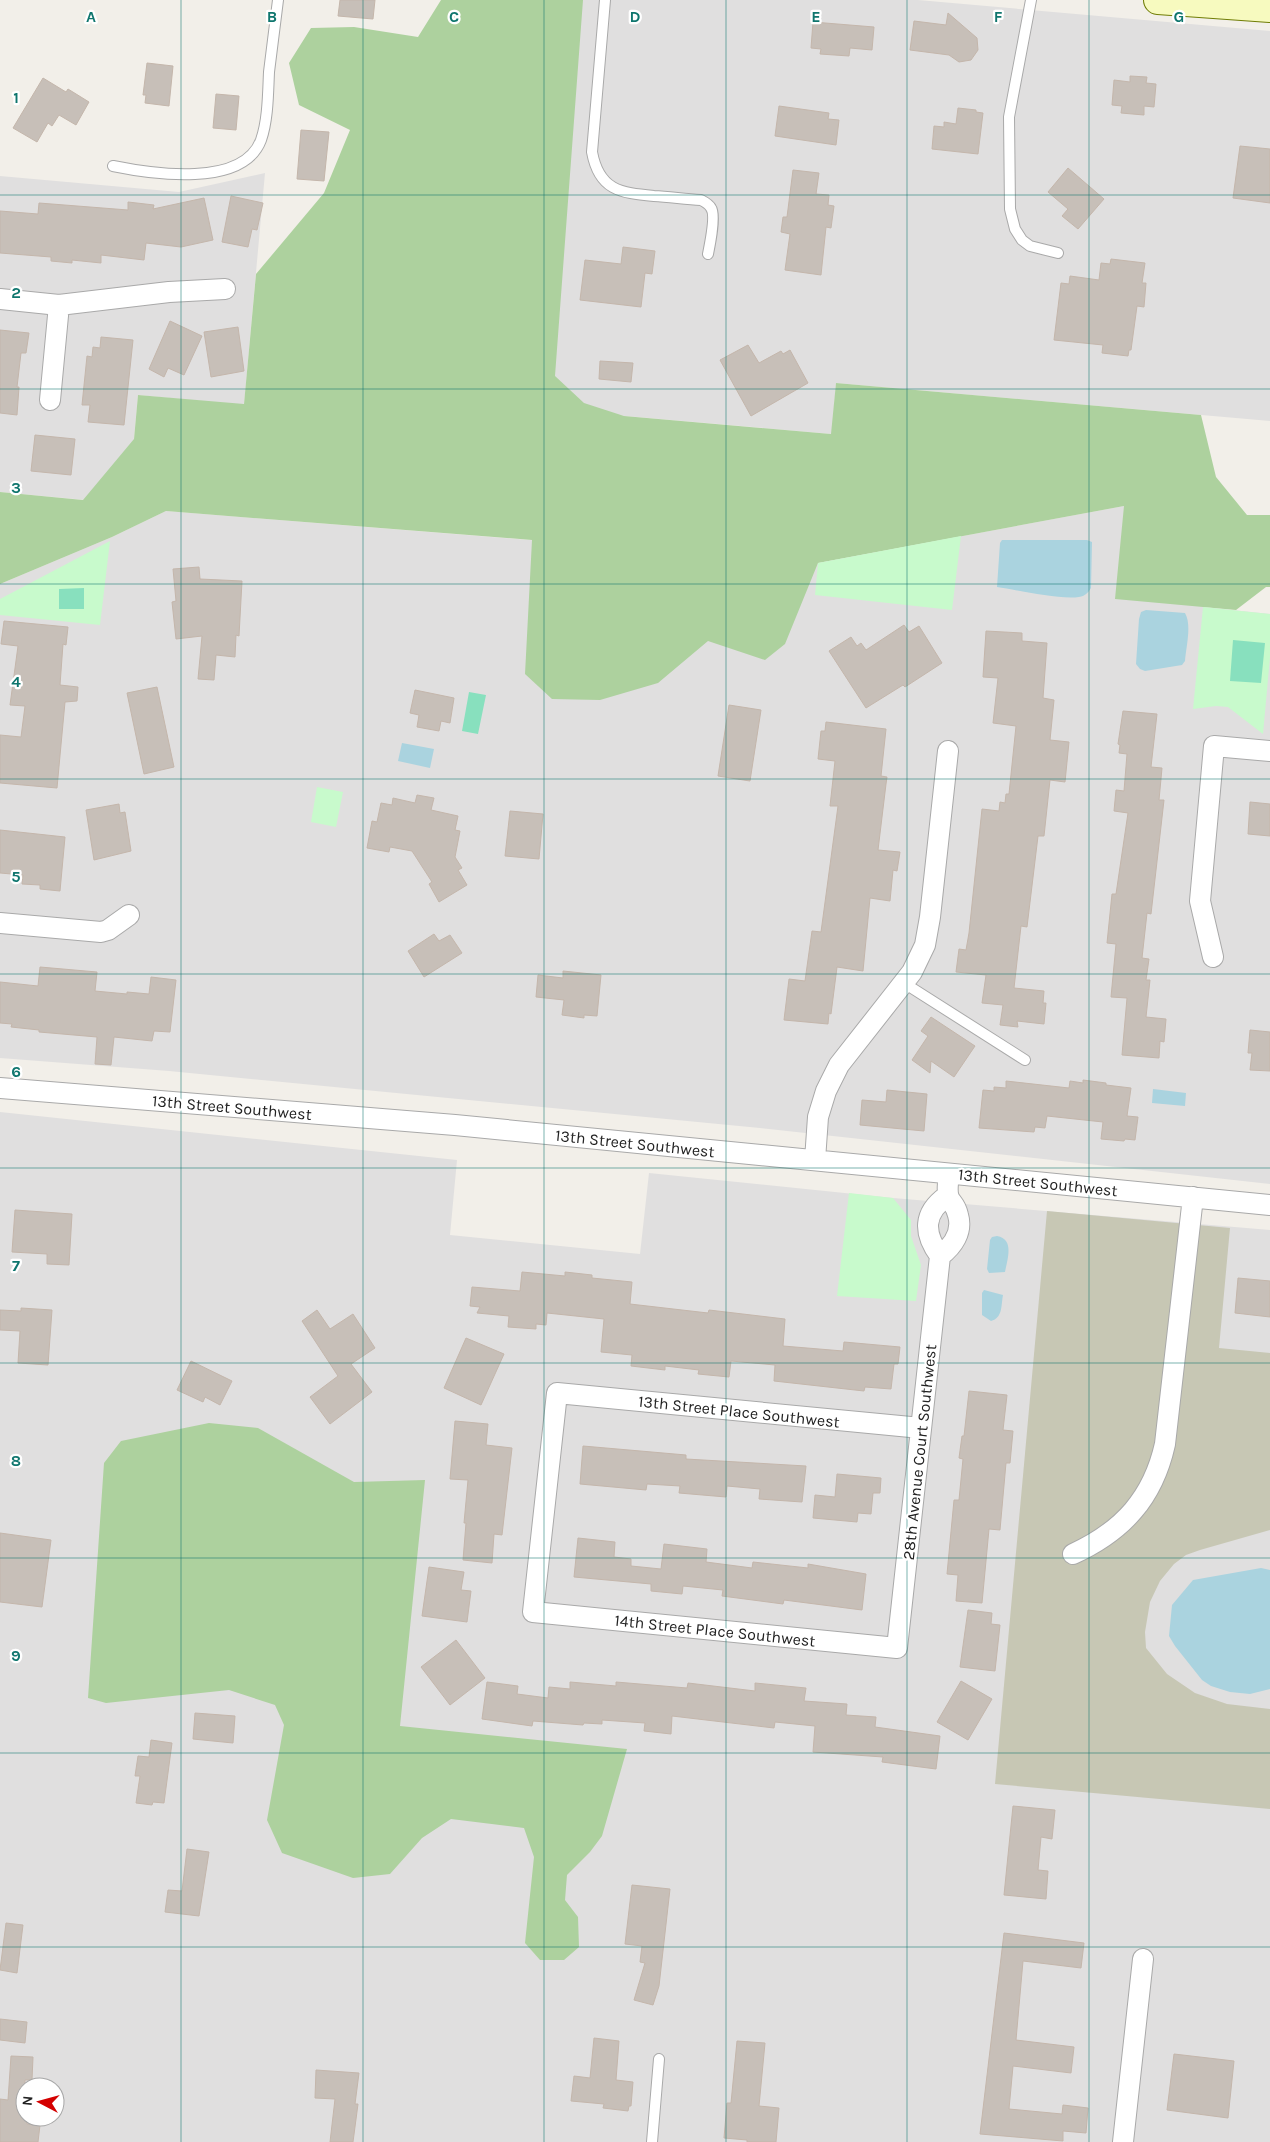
<svg xmlns="http://www.w3.org/2000/svg" width="1270" height="2142" font-family="Karla,sans-serif">
<style>
.residential{fill:#e0dfdf;fill-rule:evenodd}
.construction{fill:#c7c7b4}
.forest{fill:#add19e}
.park{fill:#c8facc}
.pitch{fill:#88e0be}
.water{fill:#aad3df}
.building{fill:#c7bfb8;stroke:#c4b6ab}
.lines{fill:none;stroke-linecap:round;stroke-linejoin:round}
.lane-casing{stroke:#a9a9a9;stroke-width:12}
.street-casing{stroke:#a9a9a9;stroke-width:22}
.secondary-casing{stroke:#707d05;stroke-width:30}
.lane{stroke:#fff;stroke-width:10}
.street{stroke:#fff;stroke-width:20}
.secondary{stroke:#f7fabf;stroke-width:28}
.grid{fill:none;stroke:#0f766e;stroke-width:1;stroke-opacity:0.55}
.labels{text-anchor:middle;stroke-width:4.5;stroke-linejoin:round;paint-order:stroke}
.street-label{font-size:16px;fill:#222;stroke:#fff}
.grid-label{font-size:16px;text-anchor:middle;font-weight:bold;fill:#0f766e;stroke:#fff;stroke-width:4.5;stroke-linejoin:round;paint-order:stroke}
</style>
<rect width="100%" height="100%" fill="#f2efe9"/>
<path class="residential" d="M568,0H918L1270,31V421L836,383L832,434L532,408Z
M265,173L244,405L138,395L128,504L0,492V176L179,192Z
M1124,506L1203,607L1270,614V1184L760,1128L169,1071L0,1058V584L112,537L166,511L818,563Z
M0,1112L457,1160L450,1235L640,1254L649,1173L893,1198L1270,1230V2142H0ZM25,2087H55V2117H25Z"/>
<path class="construction" d="M1047,1211L1230,1228L1219,1348L1270,1353V1530L1200,1550L1186,1555L1174,1564L1160,1581L1150,1602L1145,1632L1146,1648L1167,1674L1195,1693L1227,1704L1270,1709V1809L995,1784Z"/>
<path class="forest" d="M441,0H583L555,376L584,403L624,416L831,434L836,383L1201,415L1216,477L1247,515H1270V587H1266L1236,610L1115,599L1124,506L818,563L785,644L765,660L708,641L658,683L600,700L552,699L525,674L532,540L166,511L112,537L0,584V492L83,500L134,439L138,395L244,404L256,274L324,193L350,130L299,105L289,63L311,28L354,27L418,37Z
M209,1423L258,1428L354,1482L425,1480L400,1726L627,1749L602,1836L590,1852L567,1875L565,1900L578,1917L579,1947L564,1960H540L525,1943L534,1857L524,1828L451,1819L422,1838L390,1874L353,1878L282,1853L267,1820L284,1725L275,1705L229,1690L106,1703L88,1698L104,1463L121,1441Z"/>
<path class="park" d="M961,536L952,610L815,595L818,563Z
M110,541L100,625L0,615V599Z
M1203,607L1270,614V657L1263,734L1228,707L1216,706L1193,709Z
M317,787L343,792L336,827L311,822Z
M849,1193L893,1198L911,1220V1236L921,1265L916,1301L837,1296Z"/>
<path class="pitch" d="M84,588V609H59V589Z
M1233,640L1265,643L1261,683L1230,681Z
M469,692L486,695L478,734L462,731Z"/>
<path class="water" d="M1002,540H1087L1092,542L1091,588C1088,593 1085,596 1079,597C1060,600 1017,590 997,587L1000,543Z
M1146,610L1185,613C1192,625 1186,647 1185,661L1182,665L1145,671L1140,669L1136,664L1139,619L1141,612Z
M402,743L434,749L430,768L398,761Z
M1153,1089L1186,1093L1185,1106L1152,1103Z
M997,1236C1015,1239 1007,1260 1005,1272L989,1273L987,1269L990,1240L992,1237Z
M984,1290L1003,1295C1001,1305 1003,1318 991,1321L982,1315V1293Z
M1261,1568L1270,1570V1689L1250,1694L1230,1692L1211,1686L1202,1680L1175,1646L1169,1636L1172,1605L1193,1580Z"/>
<path class="building" d="M340,0H375L373,19L338,16Z
M948,13L977,38L978,50L971,60L959,62L949,55L910,50L914,21L946,25Z
M813,22L874,27L872,50L850,48L849,56L820,54L821,49L811,48Z
M147,63L173,66L169,106L145,103L146,95H143Z
M1130,76L1147,77L1146,83L1156,84L1154,107L1144,106V115L1121,113L1122,106L1112,105L1114,80L1130,82Z
M43,78L66,92L68,89L89,102L76,125L59,115L52,126L48,123L37,142L13,128Z
M216,94L239,96L236,130L213,128Z
M779,106L829,113L828,119L839,120L836,145L775,136Z
M958,108L976,110V112L983,113L978,154L932,149L934,126L944,127V122L956,124Z
M301,130L329,132L324,181L297,179Z
M1240,146L1270,149V203L1233,198Z
M1068,168L1104,199L1078,229L1062,216L1068,209L1048,192Z
M793,170L819,173L816,194L829,195L828,205L834,206L831,228L826,227L821,275L785,270L790,234L781,232L783,217H787Z
M231,196L263,203L257,230L252,229L248,247L222,242Z
M204,198L213,240L181,247L146,243L144,260L101,255V263L72,260V263L51,261V257L0,253V211L38,214L39,203L128,210V202L154,205L153,209Z
M623,247L655,251L652,274L645,273L641,307L580,300L585,260L621,264Z
M1111,259L1145,263L1142,283H1146L1144,307L1137,306L1131,350H1129L1128,356L1102,353L1103,345L1054,340L1061,283L1069,284L1070,276L1099,280L1101,263L1110,264Z
M170,321L202,336L184,375L168,368L164,377L149,369Z
M238,327L244,371L211,377L204,332Z
M0,330L29,333L26,353H21L17,387H19L17,415L0,413Z
M101,337L133,340L124,425L88,422L90,405H82L87,356L92,357L93,347L100,348Z
M748,345L759,363L781,351L783,354L790,350L808,383L751,416L720,360Z
M600,361L633,363L631,382L599,379Z
M35,435L75,439L71,475L31,471Z
M199,567L200,579L242,581L239,636L236,635L235,657L216,655L214,680L198,679L202,636L176,639L172,602L176,601L173,569Z
M4,621L68,627L66,645L63,644L60,685L78,687L77,701L65,702L57,788L0,783V735L21,737L25,706L10,705L18,646L1,644Z
M904,625L909,632L919,626L942,663L905,687L903,685L866,708L829,651L851,637L857,646L861,643L866,650Z
M986,631L1022,633V641L1047,643L1043,698L1054,700L1050,740L1069,742L1065,782L1050,780L1044,836H1038L1027,927L1021,926L1014,988L1044,991L1043,1003H1046L1044,1024L1017,1021L1018,1027L1000,1025L1003,1005L982,1003L986,975L956,972L959,949L966,950L969,933L982,809L999,811L1000,802L1005,803L1006,794H1009L1016,726L993,723L998,678L983,677Z
M157,687L174,767L144,774L127,693Z
M415,690L454,698L450,723L441,721L439,731L417,727L419,715L410,713Z
M729,705L761,710L750,781L718,776Z
M1123,711L1157,714L1151,767L1162,768L1159,800H1164L1151,914L1147,913L1142,958L1149,959L1146,980H1150L1146,1017L1166,1019L1164,1042L1160,1041L1159,1058L1122,1055L1127,998L1111,997L1116,944L1107,943L1112,894H1116L1128,813L1114,811L1116,790L1124,791L1127,754L1119,753L1120,745L1118,744Z
M826,722L886,729L881,776L887,777L886,784L878,850L900,852L897,871L893,870L890,901L870,898L863,971L837,967L831,1014L829,1013L828,1024L784,1020L789,979L805,981L812,931L821,932L838,806H830L835,761L818,759L821,731H825Z
M417,795L434,798L431,810L458,816L455,830L460,831L455,857L462,868L458,870L467,885L439,902L429,884L432,882L412,851L390,847L389,852L367,848L372,821L377,822L381,803L392,805L393,798L415,803Z
M1250,802L1270,804V836L1248,834Z
M119,804L120,813L125,812L131,851L94,860L86,810Z
M510,811L543,814L539,859L505,856Z
M0,830L65,837L60,891L40,889V885L22,884L23,875L0,873Z
M434,934L439,941L450,935L462,953L424,977L408,951Z
M40,967L97,972L95,991L127,994V992L149,994L151,977L176,980L170,1032L154,1031L152,1041L114,1037L111,1065L95,1064L97,1037L39,1032V1030L11,1027L12,1024L0,1023V982L38,986Z
M563,971L601,975L597,1016L584,1015V1018L562,1015L564,1000L536,997L538,975L563,978Z
M931,1017L975,1046L954,1077L931,1061L930,1073L912,1060L928,1036L921,1031Z
M1250,1030L1270,1032V1071L1250,1070L1252,1053H1248Z
M1083,1080L1106,1083V1085L1131,1088L1127,1116L1138,1117L1135,1140L1125,1139L1124,1141L1101,1139L1103,1122L1047,1116L1045,1128L1035,1127L1034,1132L979,1128L983,1090L994,1091V1087L1006,1088V1081L1069,1088L1070,1081L1083,1083Z
M887,1090L927,1094L924,1131L860,1125L862,1100L886,1102Z
M15,1210L72,1214L69,1265L47,1264V1254L12,1252Z
M522,1272L565,1276V1272L592,1275V1278L632,1282L630,1304L708,1313L709,1310L785,1319L783,1346L843,1351L844,1342L900,1347L898,1364H894L891,1389L865,1387L864,1391L774,1381L775,1365L731,1361L729,1377L698,1374L699,1370L665,1366V1370L631,1366L632,1355L601,1352L604,1319L547,1313L546,1325L536,1324V1329L508,1327L509,1316L477,1313L480,1307L470,1306L472,1287L520,1291Z
M1238,1278L1270,1281V1317L1235,1313Z
M21,1308L52,1310L48,1365L18,1363L20,1331L0,1330V1310L21,1311Z
M317,1310L330,1329L353,1314L375,1348L351,1364L372,1392L330,1424L310,1397L338,1376L302,1321Z
M466,1338L504,1354L481,1405L444,1388Z
M191,1361L232,1381L220,1405L205,1397L203,1402L177,1390Z
M969,1391L1007,1395L1003,1430L1013,1431L1010,1463H1006L1000,1530L989,1529L982,1603L956,1601L958,1575L947,1574L954,1500H959L963,1459L959,1458L962,1436H964Z
M455,1421L488,1424L486,1445L512,1448L502,1535L494,1534L492,1563L463,1560L466,1523H464L468,1480L450,1479Z
M583,1446L686,1455V1459L806,1466L802,1502L759,1499L760,1489L727,1486L726,1497L679,1493L680,1486L647,1484L646,1490L580,1484Z
M837,1474L881,1478L880,1493H873L871,1514L858,1513L857,1522L813,1518L815,1495L835,1497Z
M0,1533L51,1540L42,1607L0,1602Z
M578,1538L615,1542L614,1557L631,1559V1566L661,1569L664,1544L707,1549L706,1562L752,1568L753,1562L808,1568V1564L866,1574L862,1610L784,1600L783,1604L722,1596L723,1590L683,1586L682,1594L651,1591V1584L574,1577Z
M429,1567L464,1572L461,1590L471,1591L467,1622L422,1616Z
M968,1610L992,1613L991,1624L1000,1625L995,1671L960,1667Z
M456,1640L485,1678L450,1705L421,1667Z
M961,1681L992,1699L968,1740L937,1722Z
M487,1682L518,1686L517,1694L548,1698L549,1687L570,1689V1682L616,1686V1682L687,1688L688,1683L755,1691V1683L806,1688L804,1701L847,1704L846,1715L876,1717L875,1727L940,1736L936,1769L882,1762L883,1757L813,1752L815,1726L775,1722L774,1728L672,1716L671,1734L644,1731L645,1723L602,1720V1724L584,1723L583,1725L533,1721L532,1726L482,1719Z
M195,1713L235,1716L233,1743L193,1739Z
M151,1740L172,1743L164,1803L153,1802L152,1805L136,1803L140,1776H135L138,1756L149,1757Z
M1013,1806L1055,1810L1052,1839L1041,1837L1038,1870L1048,1871L1046,1899L1004,1895Z
M187,1849L209,1852L199,1916L165,1912L168,1890L182,1891Z
M632,1885L670,1889L659,1986L653,2005L634,2000L645,1963L640,1962L642,1946L625,1944Z
M6,1923L23,1925L17,1973L0,1970Z
M1004,1933L1084,1943L1081,1968L1023,1961L1016,2040L1074,2047L1071,2073L1013,2066L1009,2109L1062,2114L1063,2105L1088,2108L1086,2133L1063,2131V2141L980,2134Z
M0,2019L27,2022L25,2043L0,2040Z
M594,2038L619,2041L616,2080L633,2082L631,2106H629L628,2111L603,2108L604,2104L571,2101L574,2076L590,2078Z
M737,2041L765,2043L759,2106L779,2108L776,2142H747V2140L724,2138L727,2103H731Z
M1174,2054L1234,2061L1228,2118L1167,2110Z
M11,2056L33,2057L32,2080H25V2117H27V2124L40,2125L38,2142H0V2099L8,2100Z
M316,2070L359,2073L355,2104H358L353,2142H330L335,2099L315,2098Z"/>
<g class="lines">
<g class="lane-casing">
<path id="lane" d="M605,0L592,152C599,190 620,193 654,196C670,197 685,199 701,200C705,202 709,204 711,208C716,215 710,244 708,254
M1031,0L1009,117L1010,209L1015,229L1022,240L1030,246L1058,253
M113,166C152,174 243,188 261,140C268,120 268,94 269,72C272,48 275,24 278,0
M904,983L1025,1060
M652,2142L659,2059"/>
</g>
<g class="street-casing">
<path id="street" d="M0,299L59,305L169,292L225,289
M50,400L59,305
M0,923L101,932L108,930L129,915
M1213,957L1200,901L1214,746L1270,751
M0,1088L455,1125L1270,1205
M815,1160L818,1117L826,1091L839,1065L912,972L925,945L930,917L948,751
M940,1256C953,1246 963,1232 958,1215C954,1198 946,1205 948,1183
M921,1428L557,1393L533,1612L897,1648L940,1256C923,1233 923,1213 947,1196
M1073,1554C1123,1531 1153,1498 1165,1444L1193,1197
M1123,2142L1143,1959"/>
</g>
<g class="secondary-casing">
<path id="secondary" d="M1158,0L1270,8"/>
</g>
<use href="#lane" class="lane"/>
<use href="#street" class="street"/>
<use href="#secondary" class="secondary"/>
</g>
<path class="grid" d="M181,0V2142M363,0V2142M544,0V2142M726,0V2142M907,0V2142M1089,0V2142M0,195H1270M0,389H1270M0,584H1270M0,779H1270M0,974H1270M0,1168H1270M0,1363H1270M0,1558H1270M0,1753H1270M0,1947H1270"/>
<g class="labels">
<g class="street-label">
<text transform="translate(232 1107) rotate(5)" y="6">13th Street Southwest</text>
<text transform="translate(635 1143) rotate(6)" y="6">13th Street Southwest</text>
<text transform="translate(1038 1182) rotate(6)" y="6">13th Street Southwest</text>
<text transform="translate(739 1411) rotate(6)" y="6">13th Street Place Southwest</text>
<text transform="translate(919 1452) rotate(-84)" y="6">28th Avenue Court Southwest</text>
<text transform="translate(715 1630) rotate(6)" y="6">14th Street Place Southwest</text>
</g>
</g>
<g class="grid-label">
<text x="91" y="22">A</text>
<text x="272" y="22">B</text>
<text x="454" y="22">C</text>
<text x="635" y="22">D</text>
<text x="816" y="22">E</text>
<text x="998" y="22">F</text>
<text x="1179" y="22">G</text>
<text x="16" y="103">1</text>
<text x="16" y="298">2</text>
<text x="16" y="493">3</text>
<text x="16" y="687">4</text>
<text x="16" y="882">5</text>
<text x="16" y="1077">6</text>
<text x="16" y="1271">7</text>
<text x="16" y="1466">8</text>
<text x="16" y="1661">9</text>
</g>
<g transform="translate(40 2102) rotate(276)"><circle r="24" fill="#ffffff" stroke="#a7a7a7"/>
<path d="M0-4L9 19L0 12L-9 19Z" fill="#d40000"/>
<text y="-8" font-size="14" font-weight="bold" text-anchor="middle" fill="#222222">N</text>
</g>
</svg>
